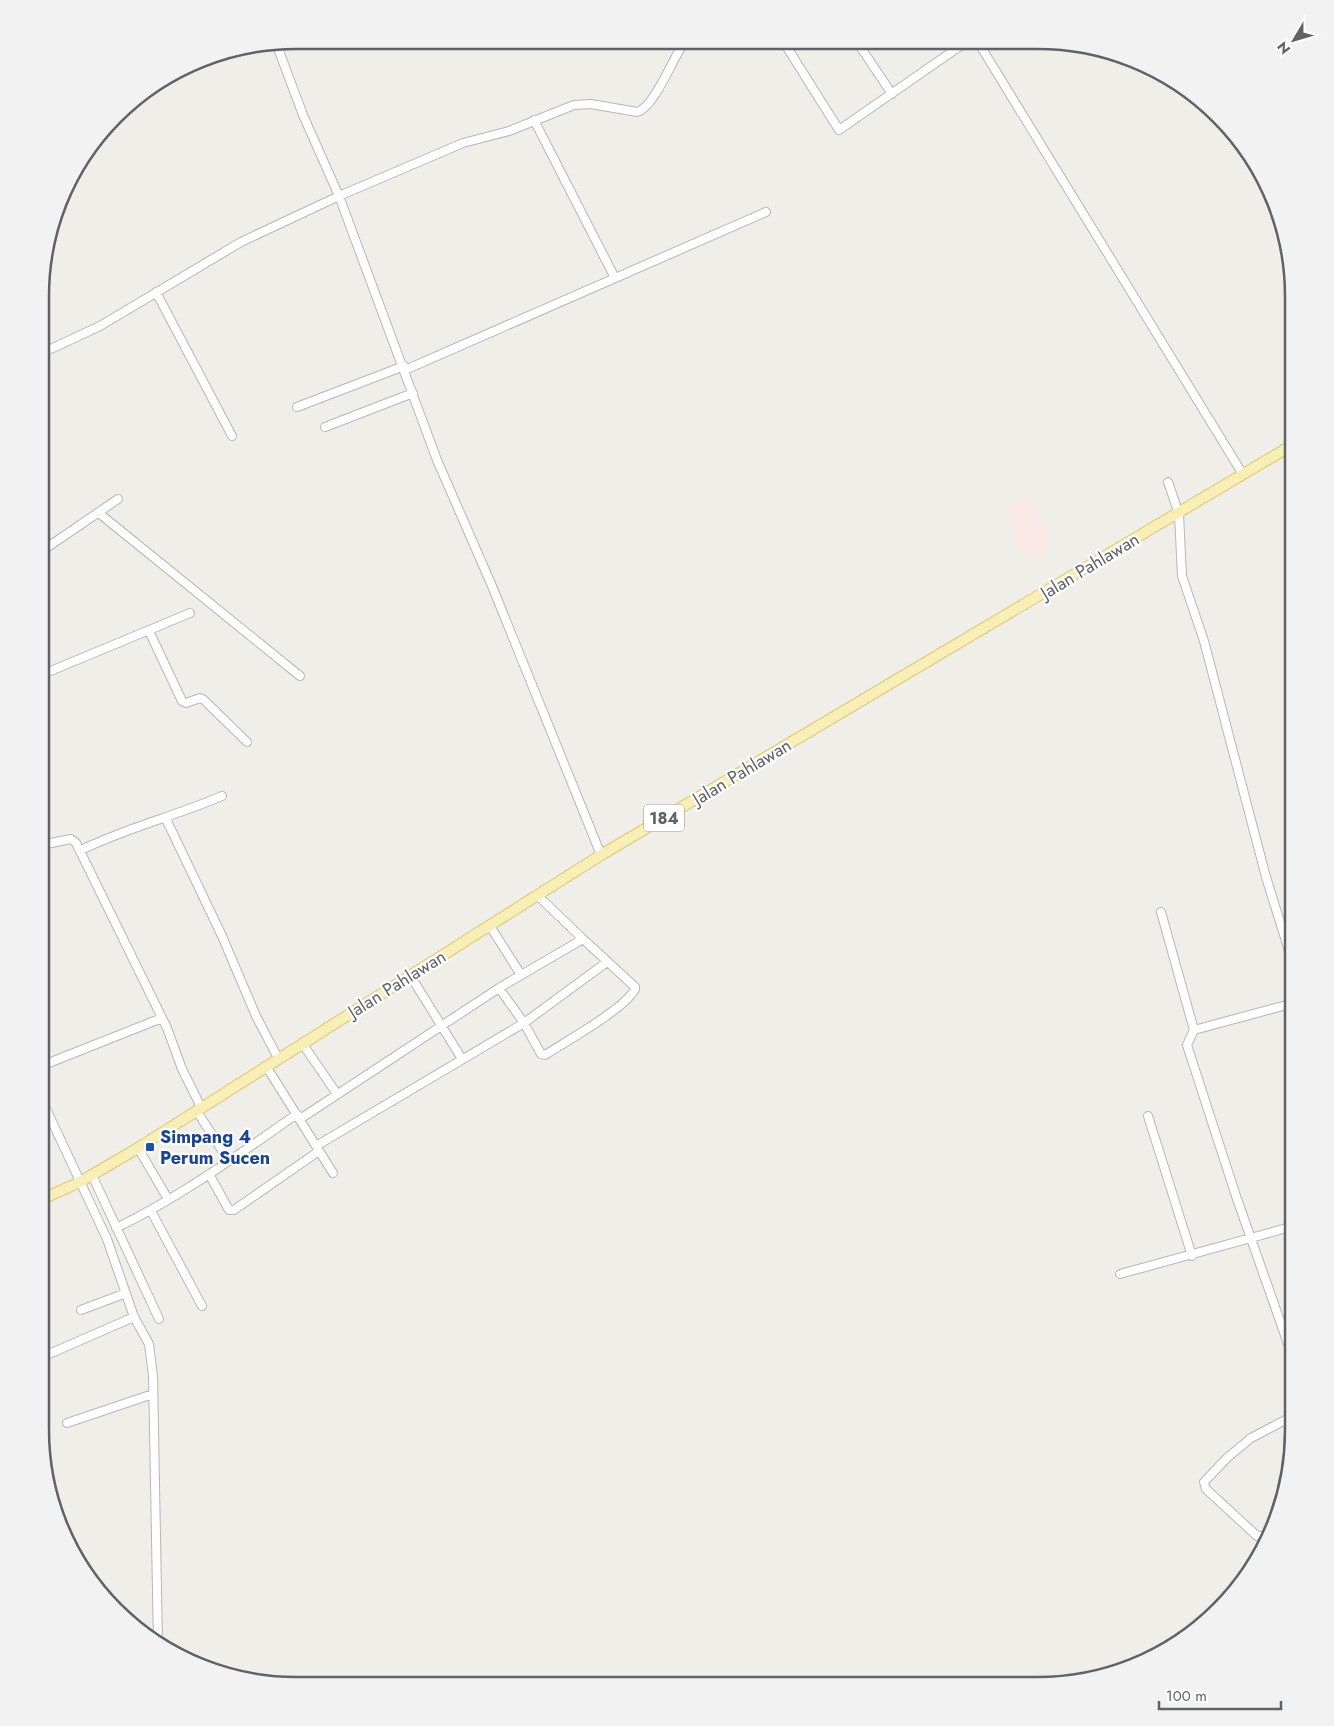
<svg xmlns="http://www.w3.org/2000/svg" width="1334" height="1726" font-family="Jost,sans-serif">
<style>
.medical{fill:#fae9e7}
.lines{fill:none;stroke-linecap:round;stroke-linejoin:round}
.minor-casing{stroke:#b5b7bb;stroke-width:10}
.major-casing{stroke:#e4c76c;stroke-width:12}
.minor{stroke:#fff;stroke-width:8}
.major{stroke:#f7efb5;stroke-width:10}
.transit-dot{fill:#1a4fb4;stroke:#fff;stroke-width:2}
.labels{text-anchor:middle;stroke-width:4.5;stroke-linejoin:round;paint-order:stroke}
.shield{fill:#fff;stroke:#8f9194;stroke-width:1}
.shield-label{font-size:16px;font-weight:bold;fill:#5f6266}
.street-label{font-size:18px;fill:#5f6266;stroke:#fff}
.transit-label{font-size:18px;font-weight:bold;fill:#164399;stroke:#fff;text-anchor:start}
.rim{fill:none;stroke:#5f6266;stroke-width:2.5}
</style>
<rect width="100%" height="100%" fill="#efeee8"/>
<path class="medical" d="M1030,498L1038,523L1042,522L1049,544L1045,545L1048,555L1033,560L1030,552L1021,555L1005,506Z"/>
<g class="lines">
<g class="minor-casing">
<path id="minor" d="M783,41L839,130L966,42
M857,42L892,94
M978,42L1242,473
M276,43L303,115L339,196L437,460L492,586L601,855
M534,120L615,278
M156,292L232,436
M42,353L100,326L241,242L339,196L463,143L509,131L574,105L591,104L637,112C655,107 672,59 685,41
M405,370L766,212
M297,407L404,366
M325,427L413,393
M1168,482L1179,514L1182,576L1204,641L1266,877L1294,967
M100,514L300,676
M42,551L118,499
M149,631L182,701L186,703L200,698L204,700L247,742
M41,675L190,613
M166,819L222,936L256,1016L278,1058
M41,845L71,839L76,843L167,1028L182,1069L201,1107
M81,850C126,828 175,816 222,796
M1161,912L1194,1030
M490,926L521,975
M410,975L462,1059
M499,988L524,1023L541,1054L545,1055C565,1042 626,1008 635,989V987L583,939
M302,1043L337,1094
M41,1066L162,1018
M266,1066L333,1173
M41,1098L107,1239L134,1317L149,1344L153,1376L158,1645
M196,1110L229,1161
M1148,1116L1192,1256
M300,1119L499,988L583,939L538,896
M316,1146L524,1023L607,962
M138,1148L168,1199
M209,1174L229,1210H234L319,1151
M92,1175L159,1319
M151,1211L202,1306
M116,1228C180,1197 238,1155 297,1114
M1120,1274L1294,1226
M81,1310L126,1293
M49,1354L134,1317
M1293,1358L1236,1196L1187,1045L1194,1030L1294,1003
M67,1423L153,1394
M1269,1536H1257L1206,1489L1204,1482L1227,1458L1251,1438L1293,1416"/>
</g>
<g class="major-casing">
<path id="major" d="M40,1200L80,1182L138,1148L601,855L1294,444"/>
</g>
<use href="#minor" class="minor"/>
<use href="#major" class="major"/>
</g>
<rect class="transit-dot" x="145" y="1142" width="10" height="10" rx="2.5"/>
<g class="labels">
<rect class="shield" x="644" y="804.5" width="40" height="27" rx="4"/>
<g class="shield-label">
<text x="664" y="824">184</text>
</g>
<g class="street-label">
<text transform="translate(1090 566) rotate(-31)" y="6">Jalan Pahlawan</text>
<text transform="translate(742 772) rotate(-31)" y="6">Jalan Pahlawan</text>
<text transform="translate(397 984) rotate(-32)" y="6">Jalan Pahlawan</text>
</g>
<g class="transit-label">
<text x="160" y="1143">Simpang 4<tspan x="160" dy="21">Perum Sucen</tspan></text>
</g>
</g>
<path d="M0 0H1334V1726H0ZM296 49H1038A247 247 0 0 1 1285 296V1430A247 247 0 0 1 1038 1677H296A247 247 0 0 1 49 1430V296A247 247 0 0 1 296 49Z" fill="#f2f2f3" fill-rule="evenodd"/>
<path class="rim" d="M296 49H1038A247 247 0 0 1 1285 296V1430A247 247 0 0 1 1038 1677H296A247 247 0 0 1 49 1430V296A247 247 0 0 1 296 49Z"/>
<g transform="translate(1294 40) rotate(232)" stroke="#ffffff" stroke-width="4" paint-order="stroke">
<path d="M0-4L9 19L0 12L-9 19Z" fill="#5f6266"/>
<text y="-8" font-size="14" font-weight="bold" text-anchor="middle" fill="#5f6266">N</text>
</g>
<path d="M1159 1701v8h122v-8" fill="none" stroke="#5f6266" stroke-width="2.5"/>
<text x="1166" y="1701" font-size="15" fill="#5f6266" stroke="#ffffff" stroke-width="4" paint-order="stroke">100 m</text>
</svg>
